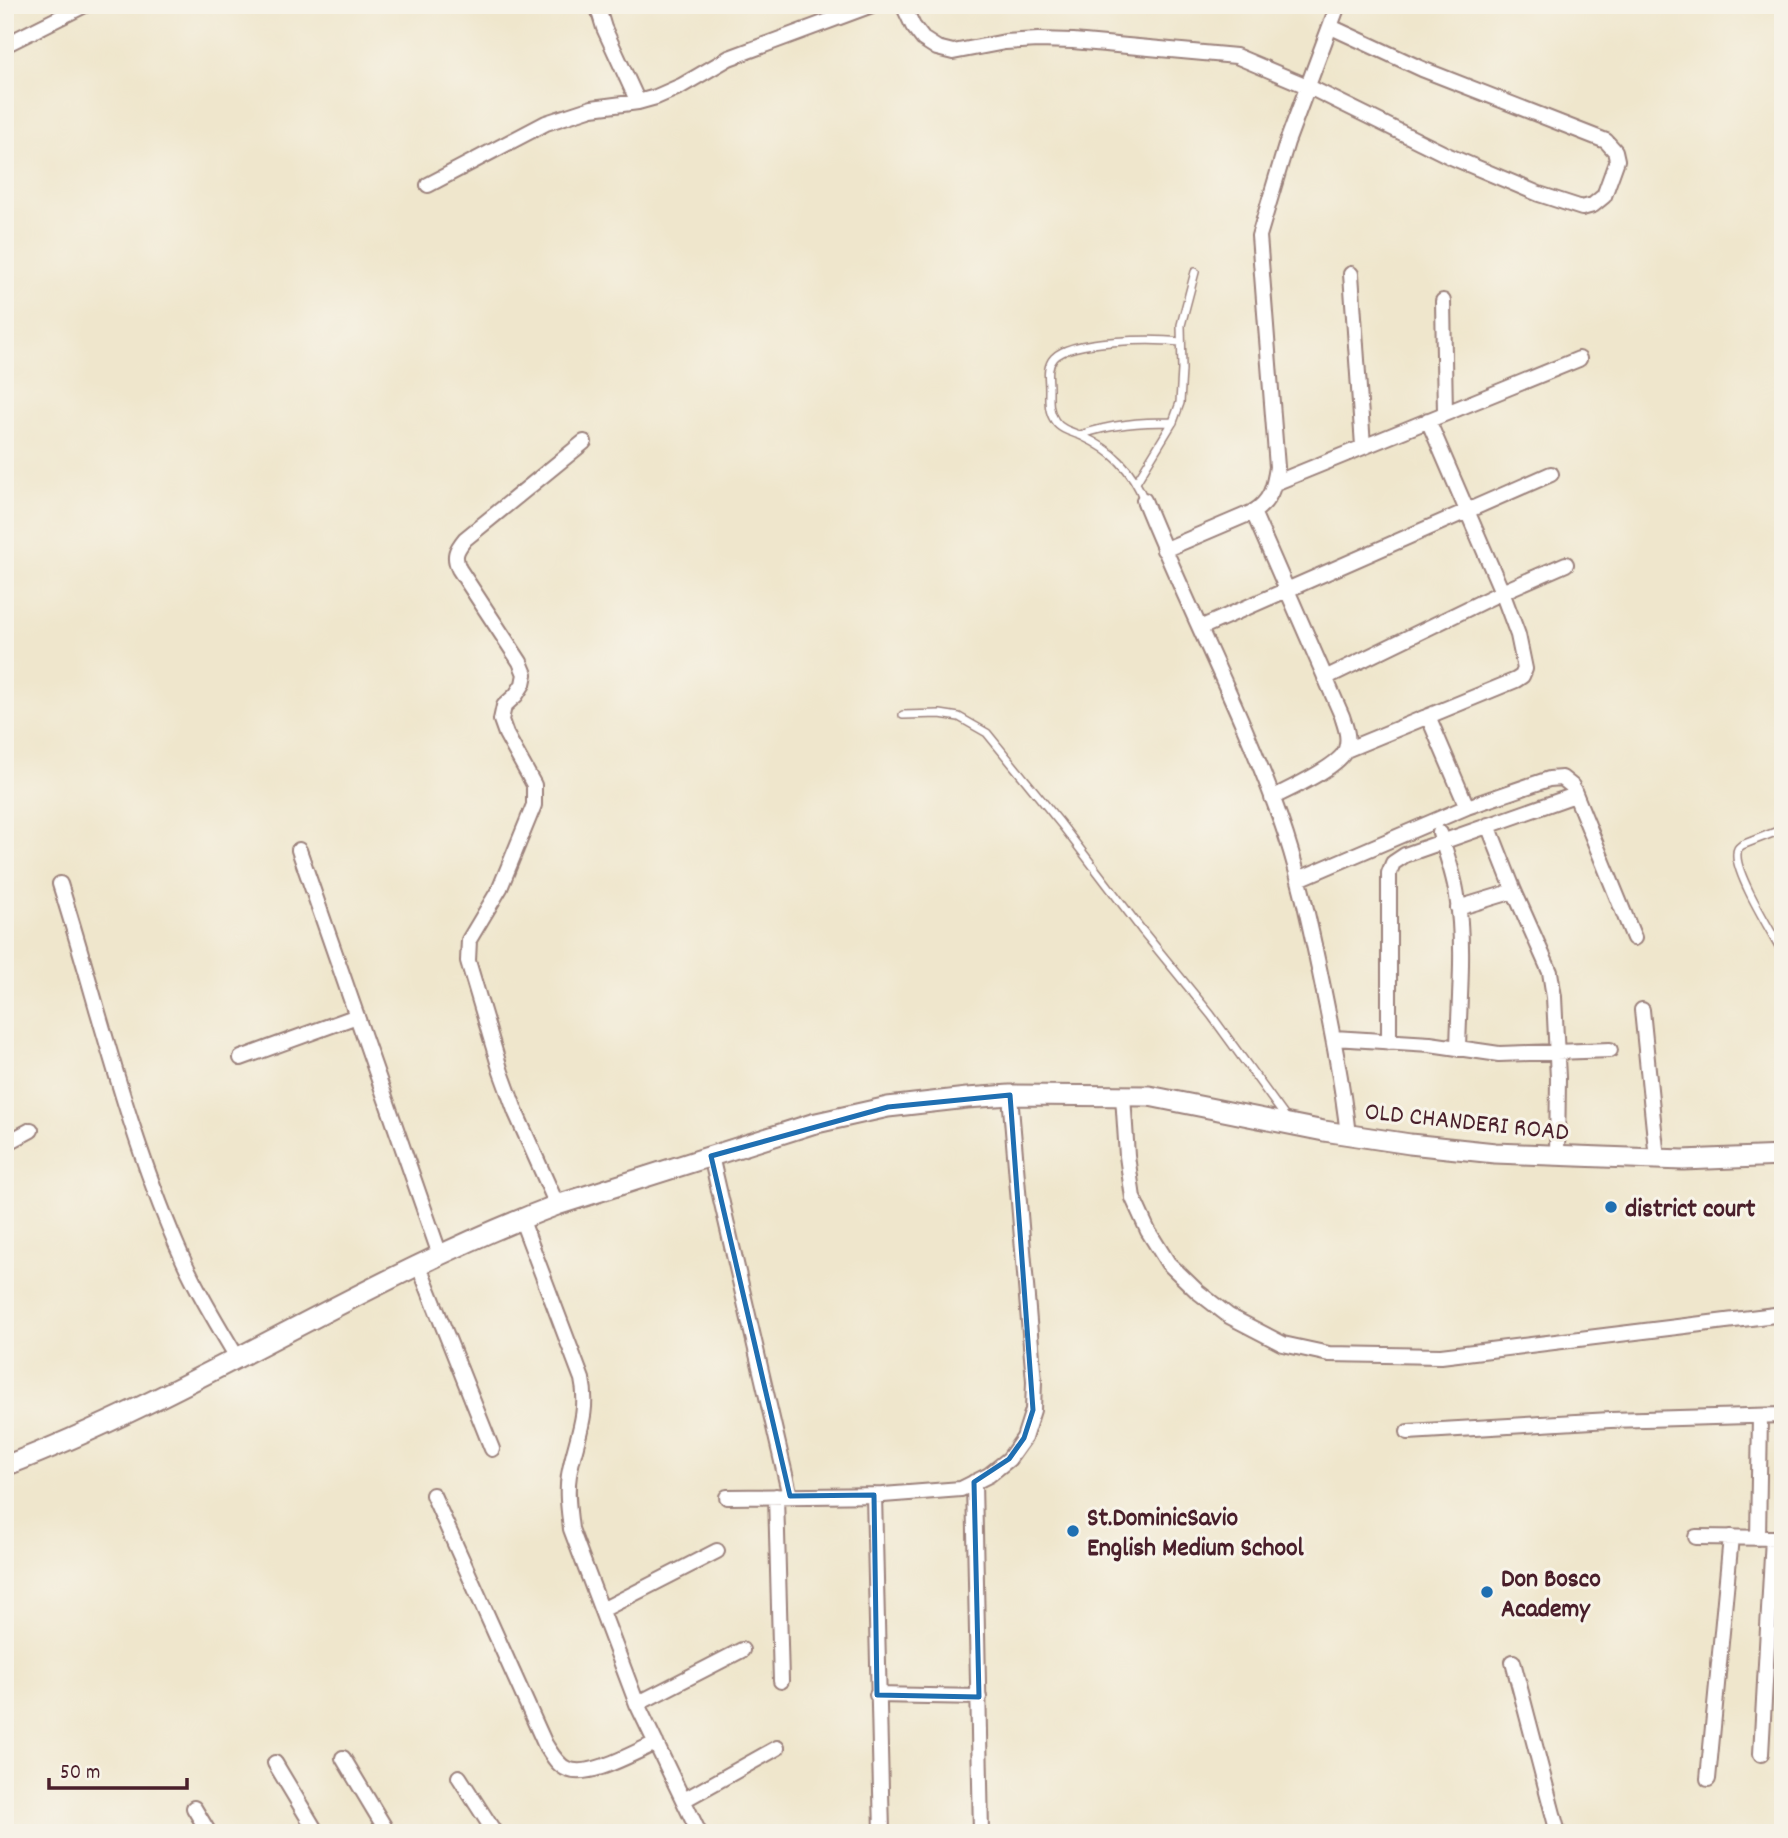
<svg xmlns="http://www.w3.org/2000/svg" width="1788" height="1838" font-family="Dekko,sans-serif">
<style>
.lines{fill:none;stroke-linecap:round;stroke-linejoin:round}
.service-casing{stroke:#9c827c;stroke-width:10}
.minor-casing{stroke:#9c827c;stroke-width:18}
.tertiary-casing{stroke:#9c827c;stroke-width:23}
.service{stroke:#fff;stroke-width:7}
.minor{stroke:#fff;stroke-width:14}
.tertiary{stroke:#fff;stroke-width:19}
.marked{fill:none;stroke:#1f6fb2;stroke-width:5;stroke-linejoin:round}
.poi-dot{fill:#1f6fb2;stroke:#f7f3e8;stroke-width:2.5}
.labels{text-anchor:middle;stroke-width:6;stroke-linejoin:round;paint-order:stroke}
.street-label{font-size:26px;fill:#4a1f2b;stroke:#f7f3e8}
.poi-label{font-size:26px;font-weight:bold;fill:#4a1f2b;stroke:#f7f3e8;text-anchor:start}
</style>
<rect width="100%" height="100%" fill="#f7f3e8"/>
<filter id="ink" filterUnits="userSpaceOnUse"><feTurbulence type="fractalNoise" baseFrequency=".0143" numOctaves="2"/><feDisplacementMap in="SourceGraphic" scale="14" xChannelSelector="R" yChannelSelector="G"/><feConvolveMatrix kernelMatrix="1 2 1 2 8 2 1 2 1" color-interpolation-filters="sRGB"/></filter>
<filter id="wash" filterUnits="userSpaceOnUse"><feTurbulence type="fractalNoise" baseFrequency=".00686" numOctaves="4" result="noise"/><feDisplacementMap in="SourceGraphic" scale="28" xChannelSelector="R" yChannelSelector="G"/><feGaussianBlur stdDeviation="1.57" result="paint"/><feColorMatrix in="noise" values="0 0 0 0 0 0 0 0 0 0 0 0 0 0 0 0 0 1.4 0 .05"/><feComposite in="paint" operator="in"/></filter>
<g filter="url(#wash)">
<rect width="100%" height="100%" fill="#efe6cc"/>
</g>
<g filter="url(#ink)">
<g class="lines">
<g class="service-casing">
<path id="service" d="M1080,435C1112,424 1140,422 1173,422
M1137,481L1173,422L1180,403L1182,370L1181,325L1195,272
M1144,500C1132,469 1112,450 1082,436C1072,432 1061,430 1055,421C1048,411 1049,400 1049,389C1049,378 1046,367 1054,358C1071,339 1154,339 1180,342
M903,715L940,714L959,717L987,733L1061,824L1141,929L1211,1015L1286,1118
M1783,829L1742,845C1738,848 1737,849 1737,854C1735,874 1772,933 1783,953"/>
</g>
<g class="minor-casing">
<path id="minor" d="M597,5L604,28L638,102
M903,5L913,26L923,39L937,48L953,52L1005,42L1038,40L1073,41L1236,56L1307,86L1449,156L1539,194L1582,208L1593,205L1604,196L1617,160L1615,151L1606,141L1422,69L1331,27
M5,45L85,5
M428,185L546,123L592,108L638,102L656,97L681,86L729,58L872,5
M1351,274L1363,446
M1443,301L1445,413
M1275,483L1579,359
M1144,500C1187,607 1241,709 1280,818C1298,868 1309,921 1320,973C1331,1027 1342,1080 1348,1135
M1253,512L1342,716C1345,726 1350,737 1346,749C1341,766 1289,789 1272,798
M1164,550L1253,512C1271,501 1274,487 1277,467L1259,236L1287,142L1338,5
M1200,628L1551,474
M1325,678L1502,592L1566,564
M1428,716L1467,807
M1346,750L1516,680L1522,676L1525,669L1518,635L1502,592L1428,420
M1488,825L1514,891L1550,972L1554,997L1558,1078L1557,1156
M1440,833C1446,854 1454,874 1457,896C1465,946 1459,999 1458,1049
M299,850L440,1255
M1299,879L1467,807L1549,779L1562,778L1572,786L1634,938
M60,884C98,1005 127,1130 177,1246C194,1286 216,1322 238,1359
M1458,908L1514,891
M1642,1010L1657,1159
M1334,1038L1430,1044L1499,1054L1610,1050
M1389,1042V873L1393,863L1405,855L1575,795
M241,1058L357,1016
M1123,1096L1127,1156L1133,1198L1148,1231L1168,1263L1198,1292L1229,1316L1283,1344L1329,1354L1441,1356L1783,1314
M5,1144L31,1130
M711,1156L790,1496
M557,1205L516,1113L501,1072L468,961L469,940L500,888L534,805V785L506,734L501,720L504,706L516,695L523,684L525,674L520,662L459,569C453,556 456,550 465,539L584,442
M521,1218L582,1379C590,1415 575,1440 569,1475C566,1493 569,1511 571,1529L637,1704L699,1833
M419,1266L492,1449
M1408,1432L1610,1420L1783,1415
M974,1482L981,1833
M433,1495L545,1744C551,1753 557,1765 567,1769C590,1779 634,1752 656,1743
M874,1495L882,1833
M776,1496L781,1681
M727,1497L883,1495L961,1489L989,1475L1009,1459L1024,1438L1033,1410L1034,1381L1010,1095
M1696,1537L1783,1538
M1758,1538L1760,1416
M602,1610L717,1551
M1513,1662L1558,1833
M877,1695L979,1697
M637,1704L742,1650
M1761,1754L1773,1538
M343,1758L388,1833
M275,1763L317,1833
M459,1777L495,1833
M1708,1779L1731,1537
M684,1800L777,1748
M194,1808L209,1833"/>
</g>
<g class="tertiary-casing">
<path id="tertiary" d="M5,1466C196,1393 366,1277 557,1205L812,1124L888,1107L967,1098L1010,1095L1149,1096L1324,1131L1410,1144L1495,1153L1683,1160L1783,1156"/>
</g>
<use href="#service" class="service"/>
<use href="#minor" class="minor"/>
<use href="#tertiary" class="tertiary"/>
</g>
</g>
<path class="marked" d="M1010,1095L1033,1410L1024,1438L1009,1459L974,1482L979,1697L877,1695L874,1495L790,1496L711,1156L888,1107Z"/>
<g class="poi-dot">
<circle cx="1611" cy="1207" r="7"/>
<circle cx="1073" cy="1531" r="7"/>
<circle cx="1487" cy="1592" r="7"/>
</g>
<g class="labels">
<g class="street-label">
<text transform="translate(1467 1120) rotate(6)" y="9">OLD CHANDERI ROAD</text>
</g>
<g class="poi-label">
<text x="1625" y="1216">district court</text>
<text x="1087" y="1525">St.DominicSavio<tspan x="1087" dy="30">English Medium School</tspan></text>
<text x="1501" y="1586">Don Bosco<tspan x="1501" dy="30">Academy</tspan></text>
</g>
</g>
<rect width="1788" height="1838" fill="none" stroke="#f7f3e8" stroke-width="28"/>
<path d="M49 1778v10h138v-10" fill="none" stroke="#4a1f2b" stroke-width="3.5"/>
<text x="60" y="1778" font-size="21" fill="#4a1f2b" stroke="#f7f3e8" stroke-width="5" paint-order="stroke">50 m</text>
</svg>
